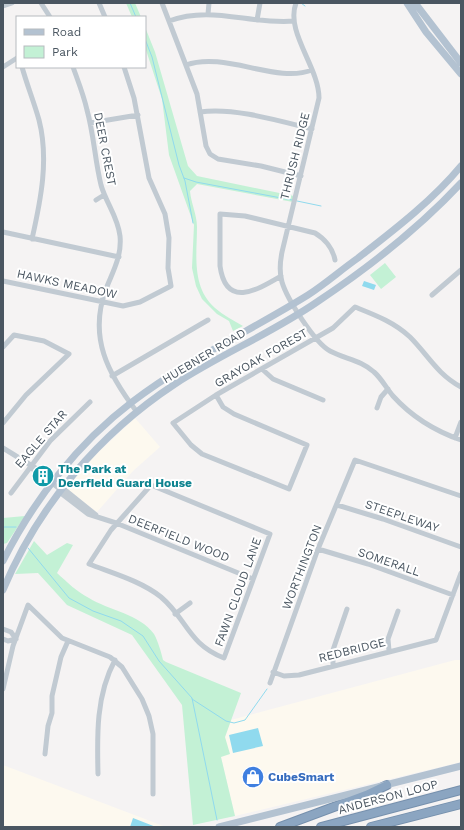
<svg xmlns="http://www.w3.org/2000/svg" width="464" height="830" font-family="'Work Sans',sans-serif">
<style>
.commercial{fill:#fdf9ef}
.green{fill:#c3f1d5}
.water{fill:#90daee}
.lines{fill:none;stroke-linecap:round;stroke-linejoin:round}
.stream{stroke:#90daee;stroke-width:1}
.highway-casing{stroke:#7690ad;stroke-width:10}
.minor{stroke:#c1cad2;stroke-width:5}
.major{stroke:#b3c2d1;stroke-width:7}
.highway{stroke:#8ba5c1;stroke-width:8}
.labels{text-anchor:middle;stroke-width:4;stroke-linejoin:round;paint-order:stroke}
.street-label{font-size:12px;fill:#4a5661;stroke:#fff}
.culture-label{font-size:12px;font-weight:bold;fill:#0d838f;stroke:#fff;text-anchor:start}
.shop-label{font-size:12px;font-weight:bold;fill:#366cbe;stroke:#fff;text-anchor:start}
</style>
<rect width="100%" height="100%" fill="#f5f3f3"/>
<path class="commercial" d="M135,418L160,447L133,471L97,512L67,489L88,462Z
M455,660H461V762L235,816L220,753L231,720Z
M3,765L166,827H3Z"/>
<path class="green" d="M126,3H135L141,17H132Z
M145,27L155,52L188,166L197,176L294,196L293,202L197,184L190,191C191,203 197,215 197,227C197,254 191,287 215,308C223,315 233,320 243,326L233,331L229,321L217,314L202,299L196,286L192,268L194,225L169,155L162,99L145,47Z
M385,263L396,277L381,289L370,275Z
M25,516L7,543L3,544V518Z
M34,541L47,555L67,543L73,545L57,573C67,582 77,592 89,598C108,610 140,614 154,634C158,641 161,652 163,660L166,662L241,693L225,737L230,754L221,757L235,816L193,825L182,705L132,635L67,605L38,573L15,574Z"/>
<path class="water" d="M364,281L376,285L374,290L362,286Z
M258,728L263,746L233,753L229,735Z
M133,818L156,827H130Z"/>
<g class="lines">
<path class="stream" d="M130,3L136,17
M301,3L305,6
M145,39L152,57L179,165L185,181L193,223
M184,178L196,182L292,200
M297,201L321,206
M3,527H16
M28,548L69,598L93,611L121,621L143,636L159,661L192,698L217,820
M192,699L226,721L234,723L245,720L267,689"/>
<g class="highway-casing">
<path id="highway" d="M280,827L366,795L387,785
M321,827L461,790
M371,827L461,804"/>
</g>
<path class="minor" d="M41,3L50,17
M99,3L105,17
M162,3L197,94L206,146L210,154L218,159L261,166L301,176
M296,3C285,32 319,67 319,98L282,252C280,262 279,272 282,282C287,299 315,343 330,351C345,359 361,360 374,372C382,379 386,388 393,396C412,417 435,431 461,440
M3,6L12,3
M208,14L209,3
M257,20L260,3
M169,21C212,5 250,25 294,21
M186,65C225,51 276,84 312,70
M3,67L17,58
M22,67C27,85 34,102 39,120C49,159 41,199 32,239
M73,67C78,81 84,96 87,110C94,135 95,161 101,185C106,203 118,217 120,236C122,256 113,271 106,289C88,337 108,374 137,412
M200,112C233,107 280,121 312,129
M90,123L138,115
M96,200L104,195
M3,232L119,257
M281,276C257,290 226,309 220,266V214L245,216L315,233C325,239 333,249 335,260
M3,281L123,306L140,302L171,286L168,268L169,238L165,214L149,178L134,98L124,67
M432,295L461,270
M3,347L14,335L44,341L69,354L26,395L3,423
M262,369L273,379L323,400
M112,376L208,320
M216,395L223,407L234,414L307,445L289,489L202,454L191,445L173,423L216,395L333,328L355,307C375,315 394,322 410,337C428,355 437,374 461,387
M377,408L381,397L388,389
M455,438L461,422
M3,448L50,477L51,482
M30,466L46,483L51,482L61,490H65L96,515
M151,485L270,534L224,658C188,644 187,619 161,597C141,581 112,573 89,564L111,530Z
M62,491V494L88,514L116,523L253,579
M11,493L50,441L90,402
M337,505L383,519L461,547
M318,549L368,564L453,595
M175,614L190,603
M3,629L11,632L16,639L8,641L3,639
M389,651L388,639L398,611
M333,665V650L347,609
M273,672L284,676L299,675L436,640L461,573
M270,683L318,549L355,460L461,496
M3,689L13,646L28,605L62,638L110,657L122,667L142,699L149,716L153,734V794
M45,754L48,726L52,713V696L61,657L68,641
M98,774C97,735 96,695 115,660"/>
<path class="major" d="M407,3L426,32L461,74
M415,3L461,63
M3,561C33,501 78,443 132,402C187,360 250,331 308,295C325,284 341,270 358,258C394,230 432,201 461,166
M3,590C38,506 99,434 175,384C221,354 272,333 317,302C368,268 419,228 461,183
M219,827L461,766"/>
<use href="#highway" class="highway"/>
</g>
<defs>
<g id="building-disc" transform="scale(1.15)"><circle r="9.5" fill="#0f9aa8" stroke="#fff"/><path d="M-4-6H4V6H1V3H-1V6H-4ZM-2.5-4.3h1.7v1.8h-1.7ZM.8-4.3h1.7v1.8H.8ZM-2.5-1h1.7V.8h-1.7ZM.8-1h1.7V.8H.8Z" fill="#fff"/></g>
<g id="shop-disc" transform="scale(1.15)"><circle r="9.5" fill="#3f7fe0" stroke="#fff"/><path d="M-5-2.5h2.3a2.7 3.5 0 0 1 5.4 0H5L5.5 6h-11ZM-1.5-2.5h3a1.5 2.3 0 0 0-3 0Z" fill="#fff"/></g>
</defs>
<g fill-rule="evenodd">
<use href="#building-disc" x="43" y="476"/>
<use href="#shop-disc" x="253" y="777"/>
</g>
<g class="labels">
<g class="street-label">
<text transform="translate(105 149) rotate(79)" y="4">DEER CREST</text>
<text transform="translate(295 156) rotate(-76)" y="4">THRUSH RIDGE</text>
<text transform="translate(67 284) rotate(12)" y="4">HAWKS MEADOW</text>
<text transform="translate(204 356) rotate(-31)" y="4">HUEBNER ROAD</text>
<text transform="translate(261 358) rotate(-30)" y="4">GRAYOAK FOREST</text>
<text transform="translate(41 439) rotate(-49)" y="4">EAGLE STAR</text>
<text transform="translate(402 516) rotate(19)" y="4">STEEPLEWAY</text>
<text transform="translate(179 538) rotate(22)" y="4">DEERFIELD WOOD</text>
<text transform="translate(389 562) rotate(19)" y="4">SOMERALL</text>
<text transform="translate(302 567) rotate(-69)" y="4">WORTHINGTON</text>
<text transform="translate(238 592) rotate(-70)" y="4">FAWN CLOUD LANE</text>
<text transform="translate(352 650) rotate(-14)" y="4">REDBRIDGE</text>
<text transform="translate(388 797) rotate(-15)" y="4">ANDERSON LOOP</text>
</g>
<g class="culture-label">
<text x="58" y="473">The Park at<tspan x="58" dy="14">Deerfield Guard House</tspan></text>
</g>
<g class="shop-label">
<text x="268" y="781">CubeSmart</text>
</g>
</g>
<rect width="464" height="830" fill="none" stroke="#4a5661" stroke-width="8"/>
<rect x="16" y="16" width="130" height="52" fill="#ffffff" stroke="#b7bbc0"/>
<rect x="24" y="29" width="20" height="6" fill="#b3c2d1" stroke="#b7bbc0"/>
<text x="52" y="36" font-size="12" fill="#4a5661">Road</text>
<rect x="24" y="46" width="20" height="12" fill="#c3f1d5" stroke="#b7bbc0"/>
<text x="52" y="56" font-size="12" fill="#4a5661">Park</text>
</svg>
